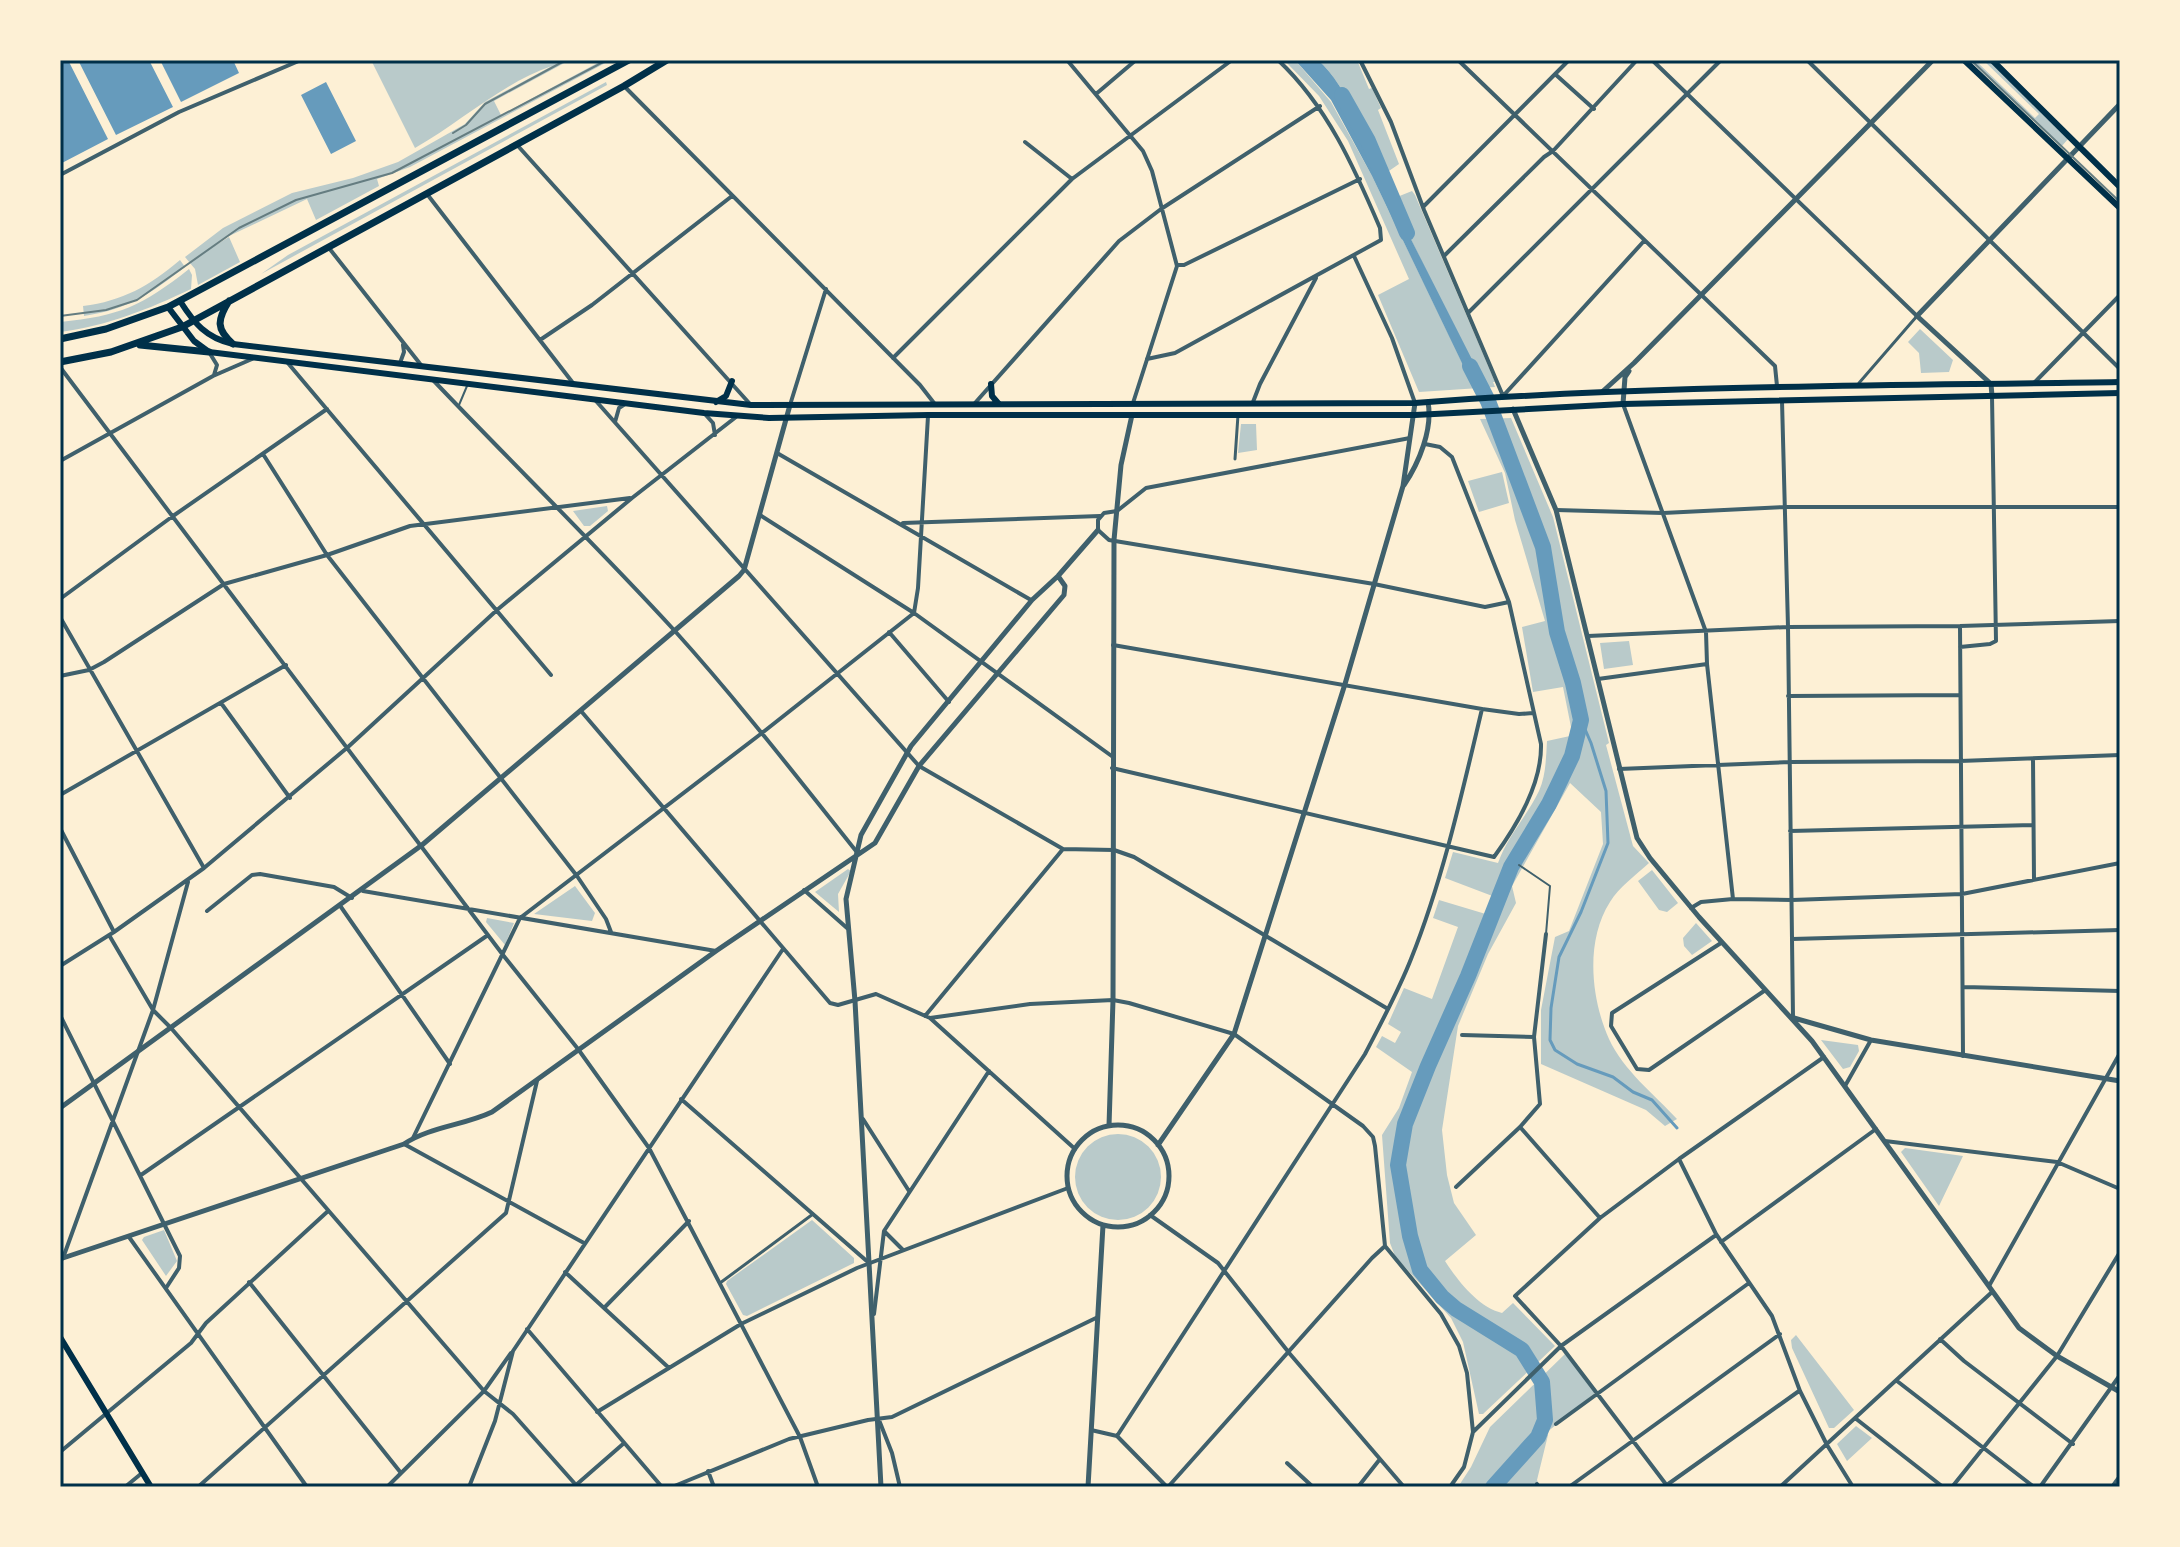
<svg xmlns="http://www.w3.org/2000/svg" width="2180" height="1547" font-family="'Sofia Sans Condensed',sans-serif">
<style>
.green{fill:#b9caca}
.water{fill:#669bbc}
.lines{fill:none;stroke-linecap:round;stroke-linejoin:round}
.stream{stroke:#669bbc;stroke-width:3}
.river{stroke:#669bbc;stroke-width:16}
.service{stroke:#3f606c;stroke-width:2}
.pedestrian{stroke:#3f606c;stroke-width:3}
.minor{stroke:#3f606c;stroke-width:4}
.tertiary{stroke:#3f606c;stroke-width:5}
.secondary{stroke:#003049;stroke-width:6}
.trunk{stroke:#003049;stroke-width:7}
.tram{stroke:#657d81;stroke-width:2}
.neatline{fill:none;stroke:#003049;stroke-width:3}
</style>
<rect width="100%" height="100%" fill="#fdf0d5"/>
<path class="green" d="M371,60H570L494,101L501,115L603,60H611L410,167L377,179L379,186L316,220L307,199L227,237L206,251L229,237L240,262L198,285L195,269L185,257L223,228L292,193L353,178L398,162L465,124L485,102L552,66C502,83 461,122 415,148Z
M1284,60H1295L1331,102L1372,176L1473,385H1484L1386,190C1375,153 1347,85 1318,60H1357L1369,89L1372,88L1381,108L1378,110L1399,164L1386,173H1381L1392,199L1412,191L1415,195L1495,382H1493L1495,387L1419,392L1378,295L1409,279L1348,141L1319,96Z
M1969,60H1975L2035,118L2039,114L1983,60H1988L2069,138L2061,147Z
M606,82L607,85L261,274L288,255Z
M180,260L185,267C150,294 129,309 84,316L83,306C123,301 149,286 180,260Z
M189,269L192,275L191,289C149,309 107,326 60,332V322C120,316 142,306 189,269Z
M1920,329L1953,360L1949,372L1921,373L1919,353L1908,342Z
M1511,418L1553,517L1609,743L1606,745L1633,846L1649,863C1636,875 1619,887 1610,902C1585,941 1591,999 1609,1039C1623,1070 1655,1095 1677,1119L1665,1126L1646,1110L1541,1064V1010L1555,937L1569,931L1603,844L1601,812L1570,783L1512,886L1516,903L1488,954L1458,1026L1442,1130L1447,1175L1454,1203L1476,1235L1445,1261C1458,1281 1478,1307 1502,1313L1513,1303L1555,1346L1483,1414H1479L1463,1342L1451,1318L1395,1256L1390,1243L1382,1135L1399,1108L1412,1072L1376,1047L1382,1036L1395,1043L1401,1032L1388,1024L1404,988L1432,999L1458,927L1433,918L1439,900L1489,915L1495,897L1445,878L1453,852L1498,863C1507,837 1527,816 1539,791C1546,775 1546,758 1547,741L1570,736L1572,732L1563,687L1533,692L1522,627L1545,621L1515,520L1505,473L1480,419Z
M1241,424H1256L1257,450L1238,453Z
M1502,472L1509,503L1479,512L1468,481Z
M607,506L608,511L590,526H584L573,511Z
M1629,641L1633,665L1604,669L1600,643Z
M848,869L851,871L838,894L839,912L815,892Z
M1652,870L1678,903L1667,912L1659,910L1638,881Z
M575,886L595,913L592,921L534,914Z
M487,918L514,923L505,945L486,922Z
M1696,923L1712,941L1692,955L1684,946L1683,938Z
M1821,1040L1858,1045L1859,1051L1850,1067L1843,1069Z
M1075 1177a43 43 0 1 1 86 0a43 43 0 1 1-86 0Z
M1905,1148L1963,1156L1939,1206L1901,1152Z
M812,1220L854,1258V1263L747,1316L743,1315L726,1284L727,1281Z
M164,1230L177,1261L166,1276L142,1240L144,1237Z
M1796,1335L1854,1410L1834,1428H1829L1792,1348L1791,1340Z
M1565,1354L1595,1393L1546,1433L1548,1435L1537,1480L1540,1487H1458L1471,1467L1490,1427Z
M1856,1426L1872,1438L1847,1461L1837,1444Z"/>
<path class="water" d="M60,60H68L108,139L60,164Z
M78,60H149L173,107L116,135Z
M160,60H233L239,73L181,102Z
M1295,60H1318C1347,85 1375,153 1386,190L1485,385L1473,386L1372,176L1331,100Z
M326,82L356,141L331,154L301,95Z"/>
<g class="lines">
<path class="stream" d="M1581,720L1591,743L1606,791L1608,843L1581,912L1559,957L1551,1008L1550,1040L1555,1050L1577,1064L1613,1077L1633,1092L1652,1100L1677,1128"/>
<path class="river" d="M1342,95L1368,141L1407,233
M1470,366L1488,401L1543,547L1557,632L1573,683L1581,720L1572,756L1549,804L1511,867L1468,976L1428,1066L1405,1124L1398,1165L1410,1236L1420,1270L1442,1297L1456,1309L1522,1350L1542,1382L1545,1420L1538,1437L1493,1487"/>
<path class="service" d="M459,405L467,386
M1519,865L1550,886L1546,934"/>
<path class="pedestrian" d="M1859,383L1917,316
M1235,459L1238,415
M720,1283L813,1214"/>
<path class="minor" d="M1067,60L1143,151L1152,171L1177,266L1133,403
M1360,60L1391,122L1424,210L1503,396
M1458,60L1775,366L1777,386
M1652,60L1917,316
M1807,60L2120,369
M1555,74L1594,109
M624,86L920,385L934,403
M1096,94L1136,60
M1025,142L1072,179
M518,146L750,404
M60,175L179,112L301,60
M427,194L573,383
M1423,207L1569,60
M329,248L421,365
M1354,256L1392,338L1415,403
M1444,256L1544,157L1553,151L1637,60
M1178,265H1184L1360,179
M1469,312L1721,60
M540,340L592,305L732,196
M209,352L217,365L214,375
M893,358L1072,179L1232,60
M1147,359L1175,353L1381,240L1380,228C1354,167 1327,106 1278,60
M287,362L551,675
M400,363L404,352L403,345
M60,367L503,955L578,1049L649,1148L800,1437L818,1487
M433,380C513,464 596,545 674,630C738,701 797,777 856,851
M2035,382L2120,295
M1503,396L1644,241
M596,401L919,766L1063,849L1114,850L1134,857L1388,1009
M1782,401L1788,627L1793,1017
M1253,402L1260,384L1316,278
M975,403L1119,241L1161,209L1320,106
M1623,404L1706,632L1707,664L1733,899
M790,405L826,289
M704,413L713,423L715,435
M615,422L619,408L625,404
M1410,438L1146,488L1117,511L1104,513L1098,520V530L1109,540L1374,584L1485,607L1509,602
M777,453L1031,600
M263,454L327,555L577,876L606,919L611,932
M60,461L213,376L252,359
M1556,510L1663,513L1785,507H2120
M760,515L914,613L1113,757
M903,523L1100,516
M60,599L173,516L327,409
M914,613L918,588L928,416
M60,617L204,868
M1960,626L1963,1056
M889,632L949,702
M1588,636L1788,627L1960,626L2120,621
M1113,645L1482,709L1519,714L1533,713
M1960,647L1990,644L1996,641L1992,396
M60,676L89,670L104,662L224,584L327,555L410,526L630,498
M1598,679L1707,664
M1788,696L1960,695
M221,703L290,798
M581,711L830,1003L838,1005L876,994L930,1018L1075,1149
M2033,759L2034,879
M1112,768L1494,857C1517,825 1542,784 1541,744L1509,602L1452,457L1440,447L1425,444
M1619,769L1790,762L1960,761L2120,755
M60,795L286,665
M60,828L114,932
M1790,831L2033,825
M804,890L847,928
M363,891L716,951
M341,907L450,1064
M1691,908L1701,902L1733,899L1792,900L1962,894L2120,863
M207,911L252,875L260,874L334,887L352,898
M109,935L153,1010L171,1028L484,1391L513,1414L576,1485
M1792,939L2120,930
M1721,943L1612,1013L1611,1026L1637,1069L1649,1070L1764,991
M60,966L114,932L204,868L348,747L497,610L632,498L736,417
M1964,987L2120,991
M60,1015L180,1256L179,1268L166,1288
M925,1016L1063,849
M930,1018L1030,1004L1113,1000L1129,1003L1234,1034L1363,1126L1373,1137L1375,1146L1385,1246L1441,1314L1459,1346L1467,1373L1473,1432L1464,1467L1450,1487
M1462,1035L1534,1037
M1845,1086L1871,1040
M681,1099L869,1263
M863,1119L909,1191
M1520,1127L1600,1218
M413,1138L520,918L762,733L914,613
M1885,1141L2057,1162L2120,1189
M404,1144L584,1243
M1679,1159L1716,1234L1772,1316L1800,1391L1827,1445L1853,1487
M141,1175L488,935
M1456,1187L1520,1127L1540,1104L1534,1037L1546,934
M1150,1215L1218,1263L1290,1354L1404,1487
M885,1232L903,1250
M129,1237L307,1487
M1721,1242L1876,1129
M60,1259L63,1258L153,1010L188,882
M565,1272L669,1368
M249,1282L401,1473
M1989,1286L2120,1053
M604,1308L689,1221
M874,1314L884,1231L989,1071
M527,1329L662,1487
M1940,1339L1964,1361L2073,1444
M1897,1381L2034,1487
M597,1412L741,1324L857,1268L1068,1188
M1855,1418L1943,1487
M879,1420L892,1453L900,1487
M1556,1424L1749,1283
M1091,1430L1117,1436L1167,1487
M1473,1432L1561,1346L1716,1235
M1117,1436L1365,1054C1381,1023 1398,992 1411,959C1443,879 1462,793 1482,709
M60,1452L191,1343L206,1323L327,1212
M1287,1463L1313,1487
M708,1471L714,1487
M1537,1484L1539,1487
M576,1485L623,1444
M125,1487L142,1473
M198,1487L506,1213L537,1081
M387,1487L484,1391L511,1353
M469,1487L495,1421L513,1351L783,949
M672,1487L789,1439L868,1420L892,1417L1098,1317
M1168,1487L1372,1258L1385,1246
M1358,1487L1380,1459
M1569,1487L1780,1334
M1664,1487L1799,1391
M1668,1487L1561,1346L1515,1296L1600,1218L1679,1159L1824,1057
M1780,1487L1992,1292
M1952,1487L2057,1356L2120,1252
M2040,1487L2120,1375
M2112,1487L2120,1476"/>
<path class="tertiary" d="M1602,392L1634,363L1933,60
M1992,396L1991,384L1917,316L2120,104
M1623,404L1625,377L1629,371
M1513,409L1556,510L1637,838L1650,858L1699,917L1812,1041L2019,1328L2057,1356L2120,1392
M1404,485C1419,463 1433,429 1428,402
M1794,1018L1871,1040L2120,1081
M60,1108L422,845L739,576L744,570L790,405
M1067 1176a51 51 0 1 1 102 0a51 51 0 1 1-102 0Z
M1109,1126L1113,1000L1114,540L1121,465L1132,415
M1158,1145L1234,1034L1345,684L1403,486L1415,403
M63,1258L404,1144C429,1127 465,1125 492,1112L716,951L875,843L919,766L1064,595L1065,586L1058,576
M881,1487L855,1001L846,899L861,835L911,746L1032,600L1058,576L1098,530
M1088,1487L1103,1225"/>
<path class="secondary" d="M1964,60L2120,208
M1992,60L2120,187
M180,301C194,323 206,338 233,344L751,405L1415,403C1649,385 1885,386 2120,382
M168,307L194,341L209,352L704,413L769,418L928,415H1415L1623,404L2120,393
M991,384L992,396L998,403
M716,402L726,396L732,381
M60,1337L151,1487"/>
<path class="trunk" d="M229,301C217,320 216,329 233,344
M60,339L106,329L168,307L629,60
M140,345L209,352
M60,362L111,352L182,327L624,86L667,60"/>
<path class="tram" d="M1971,60L2120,202
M453,133L466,125L485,104L566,60
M60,316L106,310L137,300L239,228L296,200L392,173L607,60"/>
</g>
<rect width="2180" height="1547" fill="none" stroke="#fdf0d5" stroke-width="124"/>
<rect x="62" y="62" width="2056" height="1423" class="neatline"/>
</svg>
